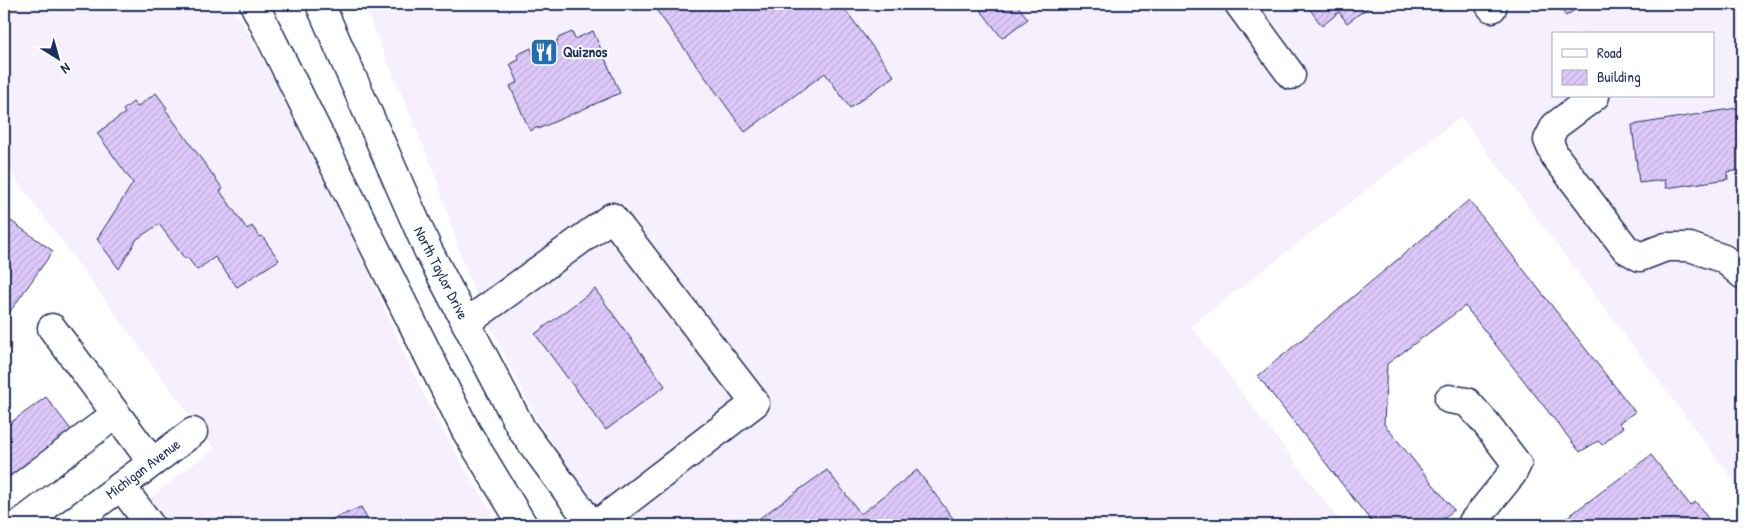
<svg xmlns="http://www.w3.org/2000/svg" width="1747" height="529" font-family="'Patrick Hand',sans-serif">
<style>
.built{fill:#f5effe;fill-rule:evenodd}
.building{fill:url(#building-hatch);stroke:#1b2f5e}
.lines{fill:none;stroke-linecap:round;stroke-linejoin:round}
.minor-casing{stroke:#1b2f5e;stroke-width:31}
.major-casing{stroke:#1b2f5e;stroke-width:31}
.minor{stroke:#fff;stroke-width:28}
.major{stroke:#fff;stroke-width:28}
.labels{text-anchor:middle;stroke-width:4;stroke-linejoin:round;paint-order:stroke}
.poi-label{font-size:15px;font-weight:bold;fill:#1b2f5e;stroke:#fff;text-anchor:start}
.street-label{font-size:15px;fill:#1b2f5e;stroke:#fff}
</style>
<defs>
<pattern id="building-hatch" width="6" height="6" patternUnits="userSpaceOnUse" patternTransform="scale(1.25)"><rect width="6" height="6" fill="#dec9fa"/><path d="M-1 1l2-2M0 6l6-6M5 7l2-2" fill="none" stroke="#beadd9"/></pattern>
</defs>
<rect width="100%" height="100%" fill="#fff"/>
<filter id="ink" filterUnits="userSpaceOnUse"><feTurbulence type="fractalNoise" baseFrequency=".02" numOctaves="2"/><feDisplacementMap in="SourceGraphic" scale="10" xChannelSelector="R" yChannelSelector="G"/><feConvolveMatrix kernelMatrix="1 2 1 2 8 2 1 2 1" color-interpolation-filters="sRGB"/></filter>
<g filter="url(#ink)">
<path class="built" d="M4,4H231L295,115L324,172L412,371L430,406L463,466L500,525H115L214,448L4,163Z
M363,4H1743V493L1461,117L1191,326L1343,525H607L575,480L537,419L508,363L483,311L463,263L435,173ZM1553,34H1713V96H1553Z"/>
<path class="building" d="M652,4H841L894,76L850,108L825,73L745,132Z
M976,4H1019L1017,5L1028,19L1002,38Z
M1306,4H1373L1347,23L1339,12L1322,26Z
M1557,4H1583L1566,16Z
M593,31L620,93L538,129V127L530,131L510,86L518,82L510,64L519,60L517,55L531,48L534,57L558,46L556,41L558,40V38L572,32L575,39Z
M156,93L167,108L165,109L223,189L220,191L247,229L252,226L260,237L262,236L279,260L237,287L215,257L197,270L187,257L185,259L159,224L137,239L119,269L97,239L133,183L97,133L125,113L123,110L133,102L137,107Z
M1743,107V170L1727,172L1728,179L1666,188L1665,180L1639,183L1632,125Z
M1469,200L1635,412L1619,423L1623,427L1602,445L1598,441L1580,452L1465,306L1387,364L1384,424L1454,510L1441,520L1445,525H1374L1258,376Z
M4,216L53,251L4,320Z
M595,289L665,386L606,430L535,334Z
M46,397L72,431L31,461L34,466L4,489V422L6,426Z
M1651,455L1690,505L1696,502L1713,525H1557Z
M827,470L861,514L917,470L958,525H750Z
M361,507L370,525H318Z"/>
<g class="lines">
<g class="minor-casing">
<path id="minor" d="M1239,4L1291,75
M1489,4L1492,8
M1595,96L1555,126L1548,140L1555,156L1626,249L1640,257L1666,247H1690L1724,259L1743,275
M466,323L612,217L755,403L605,518L594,525
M52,328L152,462
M1449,399L1467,402L1485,422L1517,464L1512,474L1473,522L1472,525
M121,486L150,525
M4,499L116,414
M69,525L193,432"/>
</g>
<g class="major-casing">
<path id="major" d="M254,4L466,431L523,525
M320,4L428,250L522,430L592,525"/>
</g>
<use href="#minor" class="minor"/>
<use href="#major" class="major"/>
</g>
</g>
<defs>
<g id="restaurant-square" transform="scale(1.4375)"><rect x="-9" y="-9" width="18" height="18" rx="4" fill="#1f6fb2" stroke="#fff"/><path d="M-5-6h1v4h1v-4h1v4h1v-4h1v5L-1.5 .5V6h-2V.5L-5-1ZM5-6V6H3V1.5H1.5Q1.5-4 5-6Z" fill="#fff"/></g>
</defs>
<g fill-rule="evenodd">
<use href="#restaurant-square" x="544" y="52"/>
</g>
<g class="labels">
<g class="poi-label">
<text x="563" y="57">Quiznos</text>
</g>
<g class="street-label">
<text transform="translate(441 273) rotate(63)" y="5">North Taylor Drive</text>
<text transform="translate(143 469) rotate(-37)" y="5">Michigan Avenue</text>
</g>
</g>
<rect width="1747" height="529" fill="none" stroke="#fff" stroke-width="20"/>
<rect x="10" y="10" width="1727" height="509" fill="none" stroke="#1b2f5e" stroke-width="2" filter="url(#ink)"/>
<rect x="1552" y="32" width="162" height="65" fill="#ffffff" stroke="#a4acbf"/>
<rect x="1562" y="49" width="25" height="8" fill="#ffffff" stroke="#a4acbf"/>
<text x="1597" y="58" font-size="15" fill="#1b2f5e">Road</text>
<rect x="1562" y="70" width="25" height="15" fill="url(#building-hatch)" stroke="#a4acbf"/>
<text x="1597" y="82" font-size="15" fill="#1b2f5e">Building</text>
<g transform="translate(58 58) rotate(143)" stroke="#ffffff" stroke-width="4" paint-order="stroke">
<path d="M0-4L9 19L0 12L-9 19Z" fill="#1b2f5e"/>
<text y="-8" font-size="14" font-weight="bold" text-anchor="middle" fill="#1b2f5e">N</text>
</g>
</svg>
